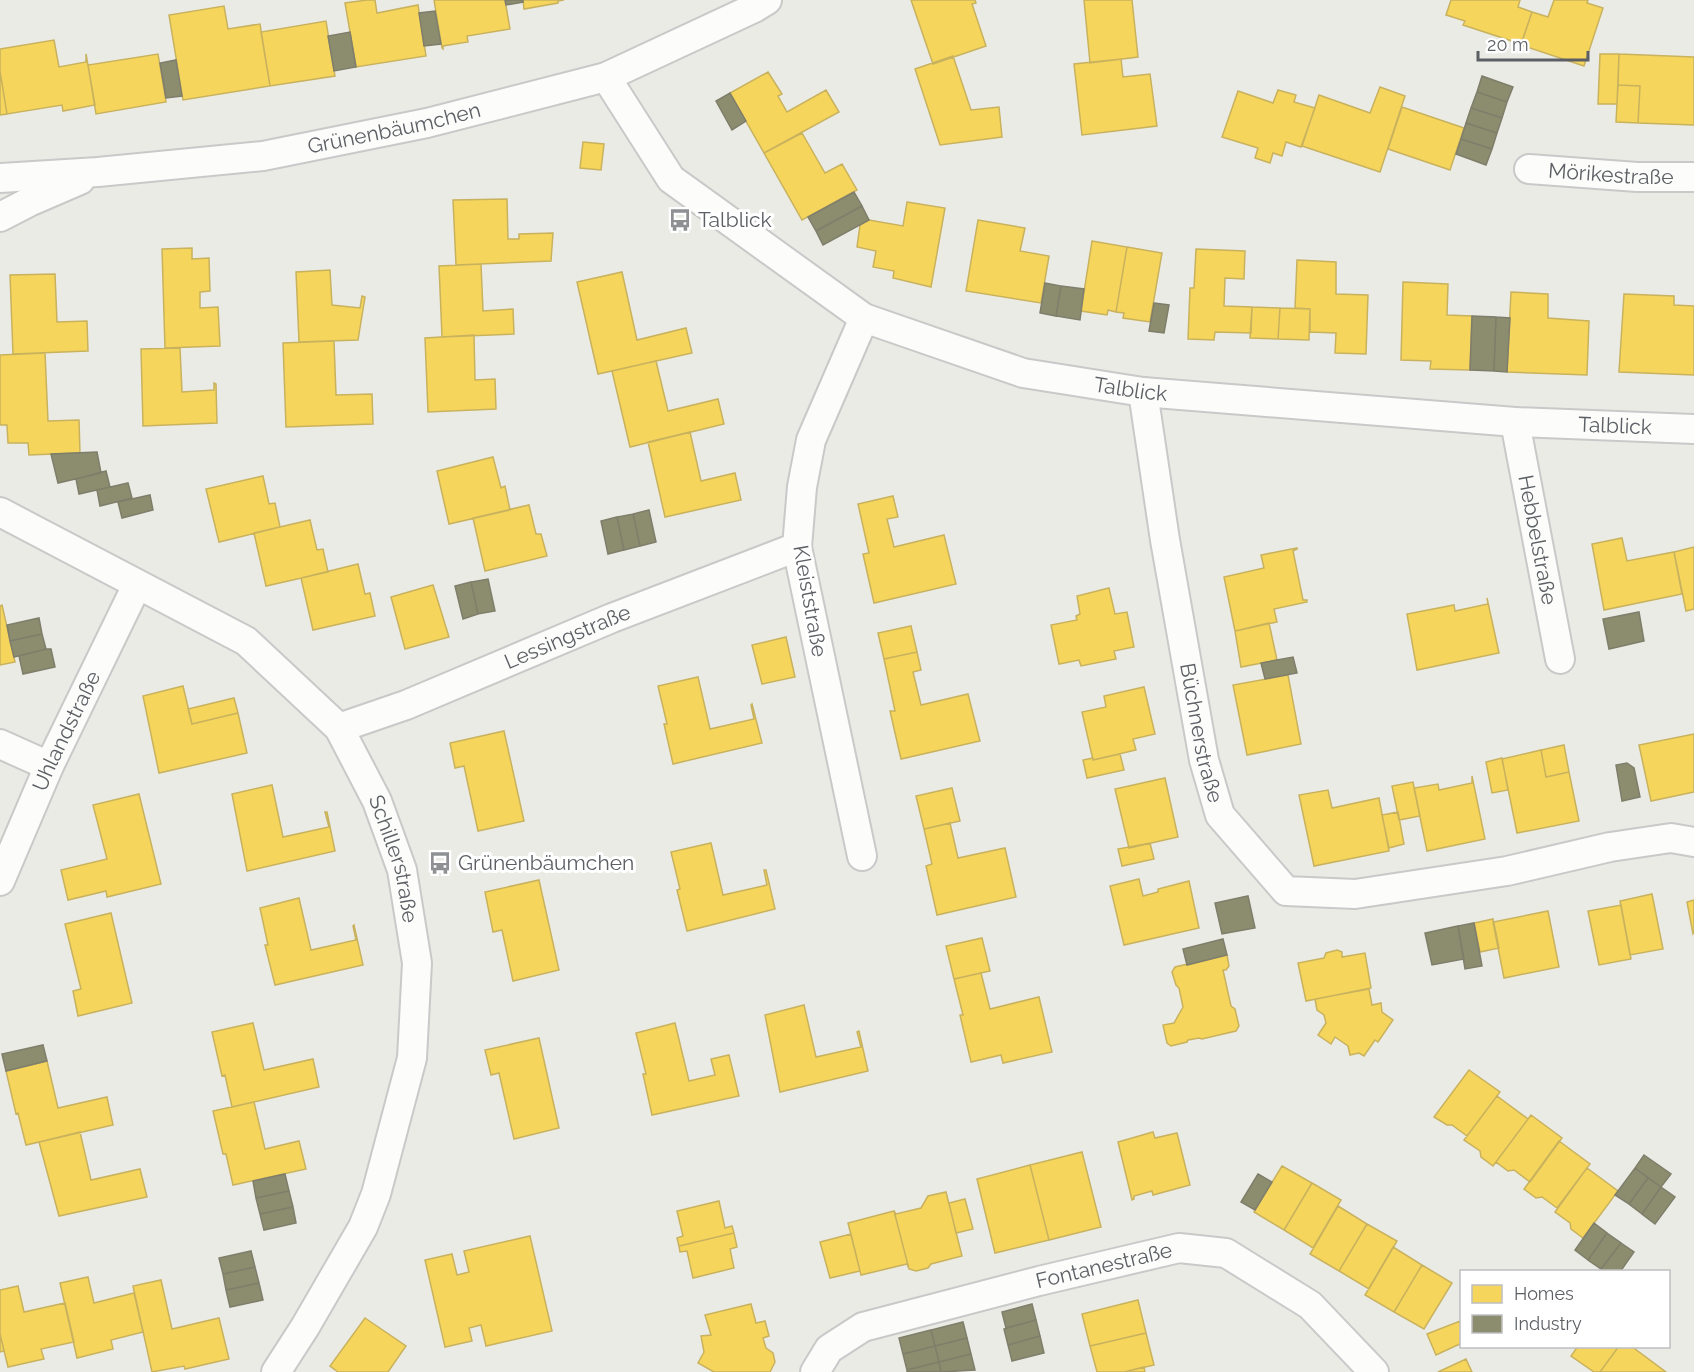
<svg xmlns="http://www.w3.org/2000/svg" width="1694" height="1372" font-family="Raleway,sans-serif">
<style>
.homes{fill:#f6d55c;stroke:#c8b25e;stroke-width:1.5}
.industry{fill:#8c8c6e;stroke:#7e7e6b;stroke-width:1.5}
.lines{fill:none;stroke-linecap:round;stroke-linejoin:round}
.minor-casing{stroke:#c8c9c8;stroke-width:32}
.minor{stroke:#fcfcfb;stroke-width:28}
.labels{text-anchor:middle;stroke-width:6;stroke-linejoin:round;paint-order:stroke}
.street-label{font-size:21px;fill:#5c5f64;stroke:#fff}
.poi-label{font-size:21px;fill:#5c5f64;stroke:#fff;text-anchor:start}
</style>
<rect width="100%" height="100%" fill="#ebebe6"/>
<path class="homes" d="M367,0H375L377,13L418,5L426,56L356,67L345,3Z
M434,0H505L510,29L467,36L468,42L443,46V49L442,48Z
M523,0H564L558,1V3L524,9Z
M911,0H975L976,3L972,4L986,46L933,64Z
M1084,0H1132L1138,57L1090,63Z
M1451,0H1520L1518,7L1532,12L1521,44L1463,25L1465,21L1446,15Z
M1554,0H1588L1587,3L1603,8L1584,66L1521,45L1532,12L1548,17Z
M224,6L228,29L260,24L270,86L183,100L169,15Z
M326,21L335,76L270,86L261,32Z
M54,40L59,67L86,62V54L95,105L63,111L62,105L7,114L0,71V49Z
M158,54L166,102L96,114L88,65Z
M1600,54H1619L1617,104H1598Z
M1619,54L1694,57V125L1638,123L1640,86L1618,85Z
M953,56L971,110L999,107L1002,137L940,145L915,69Z
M1121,59L1123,77L1150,74L1157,126L1082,135L1074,64Z
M0,71L7,114L0,115Z
M768,72L782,94L778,96L787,112L826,90L839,112L764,153L730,93Z
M1618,85L1640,86L1638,123L1616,122Z
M1380,87L1405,96L1380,172L1302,146L1319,95L1370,113Z
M1278,90L1296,95L1294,102L1315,108L1301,147L1286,142L1282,156L1273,153L1270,163L1255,158L1258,148L1222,137L1238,91L1273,103Z
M1402,107L1464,128L1450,170L1388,149Z
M802,133L825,173L842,164L857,190L802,220L764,153Z
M583,142L604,144L601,170L580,168Z
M507,199L508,239H519V234L553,233L551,261L456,265L453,200Z
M907,202L945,208L931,287L893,278L894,271L873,267L876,251L857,247L860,225L869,220L903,226Z
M978,220L1025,228L1020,251L1049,256L1041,303L966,291Z
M1092,241L1127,247L1116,312L1108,310L1107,315L1081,311Z
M1127,247L1162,253L1150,322L1123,318L1124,313L1116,312Z
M192,248V259L209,258L210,291L200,292V308L218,307L220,346L165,348L162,249Z
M1196,249L1245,251L1244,279L1225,278L1224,306L1252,307L1251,333L1215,332L1214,340L1188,339L1190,288H1194Z
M1297,260L1336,262V294L1368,295L1366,354L1335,353L1336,333L1310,332V309L1295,308Z
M481,264L483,311L513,309L514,334L442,337L439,266Z
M330,270L332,305L360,308L362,296L365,297L358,340L299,342L296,272Z
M622,272L637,340L686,328L692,353L598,374L577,282Z
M55,274L57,322L87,321L88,351L13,354L10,275Z
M1403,282L1448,284L1447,315L1472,316L1470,370L1430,369L1431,361L1401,360Z
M1511,292L1548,294V318L1589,321L1587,375L1507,372Z
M1624,294L1674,296V305L1694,306V375L1619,372Z
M1252,307L1280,308L1278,339L1250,338Z
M1280,308L1310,309L1309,340L1278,339Z
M474,335L475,380L495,379L496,409L428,412L425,338Z
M334,341L336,395L372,394L373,424L286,427L283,343Z
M180,348L182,392L214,390V383L216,384L217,423L143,426L141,349Z
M45,353L48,421L79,420L80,453L29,455L28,443H8L7,425H0V355Z
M656,361L668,411L718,399L724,424L630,447L612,371Z
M690,432L701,481L735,473L741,500L665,517L648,442Z
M493,457L501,488L505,486L510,510L449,524L437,471Z
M263,476L269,504L275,503L280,527L219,542L206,489Z
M893,496L898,517L887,519L894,547L944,535L956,584L874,603L863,554L869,553L858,504Z
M529,505L536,534H541L547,556L485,571L473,518Z
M310,520L317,550L323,549L328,572L266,586L254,533Z
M1622,538L1627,561L1674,552L1682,594L1604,610L1592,544Z
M1694,547V609L1686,611L1674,552Z
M1297,548V549L1293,551L1303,600H1307V602L1274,609L1277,622L1235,631L1224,577L1264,568L1261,555Z
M358,564L365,594L370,593L375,616L313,630L301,578Z
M433,585L449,637L405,649L391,597Z
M1109,588L1115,614L1127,612L1134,647L1114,651L1116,659L1081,666L1079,660L1059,664L1051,625L1077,620L1076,616L1080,614L1077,596Z
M1487,598L1499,653L1417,670L1407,614L1454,605L1455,611L1488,604Z
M2,605L15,662L0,665V606Z
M1269,623L1277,660L1241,667L1235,631Z
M911,626L917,652L884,659L878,633Z
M786,637L795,677L762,684L752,645Z
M917,652L921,670L913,672L921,705L968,694L980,741L901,759L890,711H895L884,659Z
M1288,675L1301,744L1247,755L1233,685Z
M698,677L710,729L754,719L751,705L752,704L762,743L673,764L664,724H667L658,686Z
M183,686L192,724L238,713L247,753L159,773L143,696Z
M1144,687L1155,734L1133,739L1136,750L1093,760L1082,712L1106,707L1104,696Z
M234,698L238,713L192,724L188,709Z
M504,731L524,821L478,831L464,766L455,768L450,743Z
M1694,734V792L1651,801L1639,745Z
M1564,745L1569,772L1546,777L1541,750Z
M1541,750L1546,777L1569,772L1579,821L1517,833L1502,759Z
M1120,754L1124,770L1087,778L1083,760L1093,758V760Z
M1502,758L1508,790L1492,793L1486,762Z
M1472,776L1485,839L1427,851L1414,788L1438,784L1439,790L1472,783Z
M1165,778L1178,837L1129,848L1115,789Z
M1413,782L1420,816L1399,820L1392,786Z
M272,785L283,837L329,827L325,812H327L335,851L247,871L232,794Z
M952,788L960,821L924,829L916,796Z
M1328,790L1332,808L1379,798L1389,851L1314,866L1299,795Z
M139,794L161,884L107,897L106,891L68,900L61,870L107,859L93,805Z
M1398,812L1404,844L1389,848L1382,815Z
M950,823L958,858L1005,848L1016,897L937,915L926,866L932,864L924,829Z
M711,843L723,895L767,885L764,870H766L775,909L687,931L677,890L680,889L671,852Z
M1150,843L1154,859L1122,866L1118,849Z
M1139,879L1143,896L1158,892V889L1189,881L1199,928L1124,945L1110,886Z
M539,880L559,970L513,981L502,930L493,932L485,892Z
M1652,894L1663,949L1630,955L1620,901Z
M299,898L311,950L356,940L353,926L354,925L363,965L275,985L265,945H268L260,908Z
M1694,900V933L1693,934L1687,902Z
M1621,905L1631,959L1599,965L1588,911Z
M1548,911L1559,967L1504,978L1493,922Z
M111,913L132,1003L78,1016L73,991L81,989L65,924Z
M1493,919L1499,948L1480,952L1474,923Z
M982,938L990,971L954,979L946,946Z
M1337,950L1342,952V957L1365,953L1371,988L1306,1001L1298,963L1324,958L1326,953Z
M1227,955L1229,966L1226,970H1223L1231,1006L1235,1009L1239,1026L1236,1031L1202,1039L1199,1038L1188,1040L1187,1042L1171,1046L1167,1043L1163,1025L1174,1023L1183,1007L1179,988L1176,985L1172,972L1175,967Z
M981,973L990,1009L1039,997L1052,1052L1003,1063L1001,1055L971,1062L960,1015H963L954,979Z
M1369,989L1372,1005L1381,1003L1382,1012L1393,1020L1378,1042L1375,1040L1364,1056L1359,1053L1350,1055L1348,1046L1335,1037L1331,1044L1318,1035L1326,1023L1324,1015L1317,1010L1315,999Z
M804,1005L816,1057L861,1047L857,1032L859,1031L868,1071L780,1092L765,1015Z
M253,1023L264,1070L313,1059L319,1087L232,1107L225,1075L222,1076L212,1032Z
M675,1023L689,1081L715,1075L711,1059L729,1055L739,1096L652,1115L643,1074H646L636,1033Z
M539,1038L559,1128L514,1139L499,1073L491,1075L485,1050Z
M47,1061L58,1108L107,1097L113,1125L26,1145L18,1113L16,1114L6,1071Z
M1469,1070L1500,1092L1467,1136L1452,1125H1447L1434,1117Z
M1497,1096L1528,1119L1493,1166L1481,1157L1480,1151L1464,1140Z
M254,1102L265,1149L299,1141L306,1169L233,1185L226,1154H223L213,1111Z
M1531,1115L1562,1138L1530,1182L1514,1170L1508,1171L1496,1162Z
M80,1132L91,1180L140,1169L147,1197L59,1216L39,1142Z
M1153,1132L1155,1138L1177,1133L1190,1185L1153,1195L1152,1191L1134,1196V1199L1132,1200L1118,1142Z
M1559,1141L1590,1164L1557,1208L1542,1197L1536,1198L1524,1189Z
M1082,1152L1101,1227L1049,1240L1030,1165Z
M1030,1165L1049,1240L995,1253L977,1179Z
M1282,1166L1312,1183L1284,1230L1254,1212Z
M1587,1168L1618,1191L1583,1238L1571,1229L1570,1223L1555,1212Z
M1312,1183L1341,1200L1313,1248L1284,1230Z
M946,1192L962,1256L931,1264L928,1268L916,1271L909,1269L894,1211L896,1214L921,1208L928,1196Z
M965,1199L973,1229L956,1233L949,1203Z
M719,1201L725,1228L732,1226L734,1233L679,1246L677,1238L683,1236L677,1211Z
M1338,1206L1367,1224L1339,1271L1310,1254Z
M894,1211L909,1269L907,1264L861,1275L848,1223Z
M1367,1224L1397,1241L1369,1289L1339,1271Z
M734,1233L737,1247L730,1249L734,1268L693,1278L687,1251L680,1252L679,1246Z
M851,1234L860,1271L830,1278L820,1242Z
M530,1236L552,1331L486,1346L481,1325L469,1328L472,1341L445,1347L425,1260L452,1254L457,1275L469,1272L464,1251Z
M1393,1247L1422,1265L1394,1312L1365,1295Z
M1422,1265L1452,1283L1424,1329L1394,1312Z
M88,1277L94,1303L134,1293L143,1332L111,1340L113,1349L77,1358L60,1283Z
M161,1280L172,1329L219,1318L229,1359L185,1369L184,1366L152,1372L133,1286Z
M18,1286L24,1312L65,1303L74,1342L41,1349L44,1359L8,1367L0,1334V1290Z
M1138,1300L1146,1333L1090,1346L1082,1314Z
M751,1304L756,1323L765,1321L769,1336L763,1338L766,1348L773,1353L775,1362L770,1372H714L698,1363L704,1352L701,1336L711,1335L705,1315Z
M365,1318L406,1346L388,1372H338L330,1366Z
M1460,1321L1462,1343L1436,1355L1427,1334Z
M1146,1333L1154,1365L1124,1372H1097L1090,1346Z
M0,1334L4,1351L0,1352Z
M1578,1346H1619L1600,1372H1594L1571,1356Z
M1619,1346H1631L1666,1372H1600Z
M1466,1359L1472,1372H1438Z
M1144,1367L1145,1372H1124Z"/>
<path class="industry" d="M505,0H523V2L506,5Z
M435,11L441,44L424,46L419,13Z
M350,32L356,67L334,71L328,36Z
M176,60L182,96L166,98L160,63Z
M1482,76L1513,87L1507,102L1477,92Z
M1477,92L1507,102L1502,118L1471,108Z
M730,93L746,121L732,130L716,101Z
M1471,108L1502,118L1497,133L1466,123Z
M1466,123L1497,133L1492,149L1461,139Z
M1461,139L1492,149L1486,165L1456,154Z
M854,192L862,206L816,231L808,217Z
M862,206L869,220L823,245L816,231Z
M1045,283L1061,286L1056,316L1040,313Z
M1061,286L1084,289L1080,320L1056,316Z
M1154,303L1169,305L1164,333L1149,331Z
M1472,316L1496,317L1494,371L1470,370Z
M1496,317L1510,318L1507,372L1494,371Z
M97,452L101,473L58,483L51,454Z
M106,471L110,487L79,494L76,479Z
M128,483L132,498L100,506L97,490Z
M150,495L153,510L122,518L118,502Z
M649,510L656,542L640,546L633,514Z
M633,514L640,546L624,550L617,517Z
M617,517L624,550L608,554L601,521Z
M488,579L495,611L478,614L471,582Z
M471,582L478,614L463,619L455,586Z
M1639,612L1644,641L1609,649L1603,619Z
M39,618L42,634L10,641L7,625Z
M42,634L46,649L14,657L10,641Z
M46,649H51L55,667L23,674L19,656Z
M1293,657L1297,673L1265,679L1261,663Z
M1627,763L1634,768L1640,797L1622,801L1616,765Z
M1248,896L1255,928L1222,934L1215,903Z
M1474,923L1482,966L1465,969L1458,926Z
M1458,926L1464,959L1432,965L1425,933Z
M1223,939L1227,955L1187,965L1183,949Z
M43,1045L47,1061L6,1071L2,1054Z
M1644,1155L1671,1174L1661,1187L1635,1168Z
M1635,1168L1648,1178L1629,1204L1615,1195Z
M285,1174L289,1191L256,1198L253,1181Z
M1258,1174L1272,1182L1255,1210L1241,1202Z
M1648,1178L1661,1187L1642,1214L1629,1204Z
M1661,1187L1675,1197L1655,1224L1642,1214Z
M289,1191L293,1207L260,1214L256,1198Z
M293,1207L296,1223L264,1230L260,1214Z
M1594,1223L1607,1233L1588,1260L1575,1250Z
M1607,1233L1621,1243L1601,1269L1588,1260Z
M1621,1243L1634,1252L1620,1272H1604L1601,1269Z
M251,1251L255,1267L223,1274L219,1258Z
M255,1267L259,1283L226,1290L223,1274Z
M259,1283L263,1300L230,1307L226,1290Z
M1032,1304L1036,1320L1006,1328L1002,1312Z
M1036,1320L1040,1336L1008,1345L1004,1329Z
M963,1322L967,1338L935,1346L931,1330Z
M931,1330L935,1346L903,1354L899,1338Z
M1040,1336L1044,1353L1012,1361L1008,1345Z
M967,1338L971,1354L939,1362L935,1346Z
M935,1346L939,1362L907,1370L903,1354Z
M971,1354L975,1370L941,1372L939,1362Z
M939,1362L941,1372H907V1370Z"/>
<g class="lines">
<g class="minor-casing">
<g id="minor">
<path id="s1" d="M606,77L671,179L864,318L1023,373L1143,392L1515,422L1694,429"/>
<path id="s2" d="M1529,169L1637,177H1694"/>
<path id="s3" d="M0,178L98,172L263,156L427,123L606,77L754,8L767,0"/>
<path d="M0,217L29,202L80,180"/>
<path id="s4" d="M1143,392L1165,540L1204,760L1220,815L1286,891L1355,894L1507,871L1610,847L1671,838L1694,842"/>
<path id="s5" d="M1515,422L1560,659"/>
<path id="s6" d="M0,512L246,641L339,728L377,801L402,870L417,963L412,1058L376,1194L363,1227L305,1327L276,1372"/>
<path id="s7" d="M339,728L406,705L612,618L797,547"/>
<path d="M0,744L49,766"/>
<path d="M862,856L797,547L802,487L811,440L864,318"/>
<path id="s8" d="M0,881L49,766L137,585"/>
<path id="s9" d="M815,1372L829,1349L863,1327L1039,1281L1179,1248L1226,1253L1310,1305L1374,1372"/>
</g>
</g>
<use href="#minor" class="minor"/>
</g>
<defs>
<g id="bus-bare" transform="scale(1.8)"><path d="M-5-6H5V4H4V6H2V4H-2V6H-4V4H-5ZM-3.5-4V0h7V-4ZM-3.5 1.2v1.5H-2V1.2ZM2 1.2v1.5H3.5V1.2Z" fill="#8e9092" stroke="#fff" stroke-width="2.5" paint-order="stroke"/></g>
</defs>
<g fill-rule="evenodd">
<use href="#bus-bare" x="680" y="220"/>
<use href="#bus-bare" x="440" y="863"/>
</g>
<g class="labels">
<g class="street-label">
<text dy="7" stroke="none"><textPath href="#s3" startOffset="398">Grünenbäumchen</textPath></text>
<text dy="7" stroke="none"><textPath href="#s2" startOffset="82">Mörikestraße</textPath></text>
<text dy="7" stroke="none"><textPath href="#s1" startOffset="636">Talblick</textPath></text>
<text dy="7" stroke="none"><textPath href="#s1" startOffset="1122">Talblick</textPath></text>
<text dy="7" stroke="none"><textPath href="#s5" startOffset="120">Hebbelstraße</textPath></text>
<text transform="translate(810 601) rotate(80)" y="7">Kleiststraße</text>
<text dy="7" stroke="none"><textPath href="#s7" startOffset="246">Lessingstraße</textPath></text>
<text dy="7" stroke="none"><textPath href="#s8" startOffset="164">Uhlandstraße</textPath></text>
<text dy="7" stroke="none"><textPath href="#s4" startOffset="346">Büchnerstraße</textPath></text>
<text dy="7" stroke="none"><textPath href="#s6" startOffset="548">Schillerstraße</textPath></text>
<text dy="7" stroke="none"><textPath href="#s9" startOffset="316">Fontanestraße</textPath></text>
</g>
<g class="poi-label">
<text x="698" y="227">Talblick</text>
<text x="458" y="870">Grünenbäumchen</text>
</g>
</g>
<rect x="1460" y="1270" width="210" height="78" fill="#ffffff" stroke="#bebfc1" stroke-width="1.5"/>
<rect x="1472" y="1285" width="30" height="18" fill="#f6d55c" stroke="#bebfc1" stroke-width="1.5"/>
<text x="1514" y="1300" font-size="18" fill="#5c5f64">Homes</text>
<rect x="1472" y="1315" width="30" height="18" fill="#8c8c6e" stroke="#bebfc1" stroke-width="1.5"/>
<text x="1514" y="1330" font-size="18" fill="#5c5f64">Industry</text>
<path d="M1478 51v9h110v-9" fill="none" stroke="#5c5f64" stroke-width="3"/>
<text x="1487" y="51" font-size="18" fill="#5c5f64" stroke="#ffffff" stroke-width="4.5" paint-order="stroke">20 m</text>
</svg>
